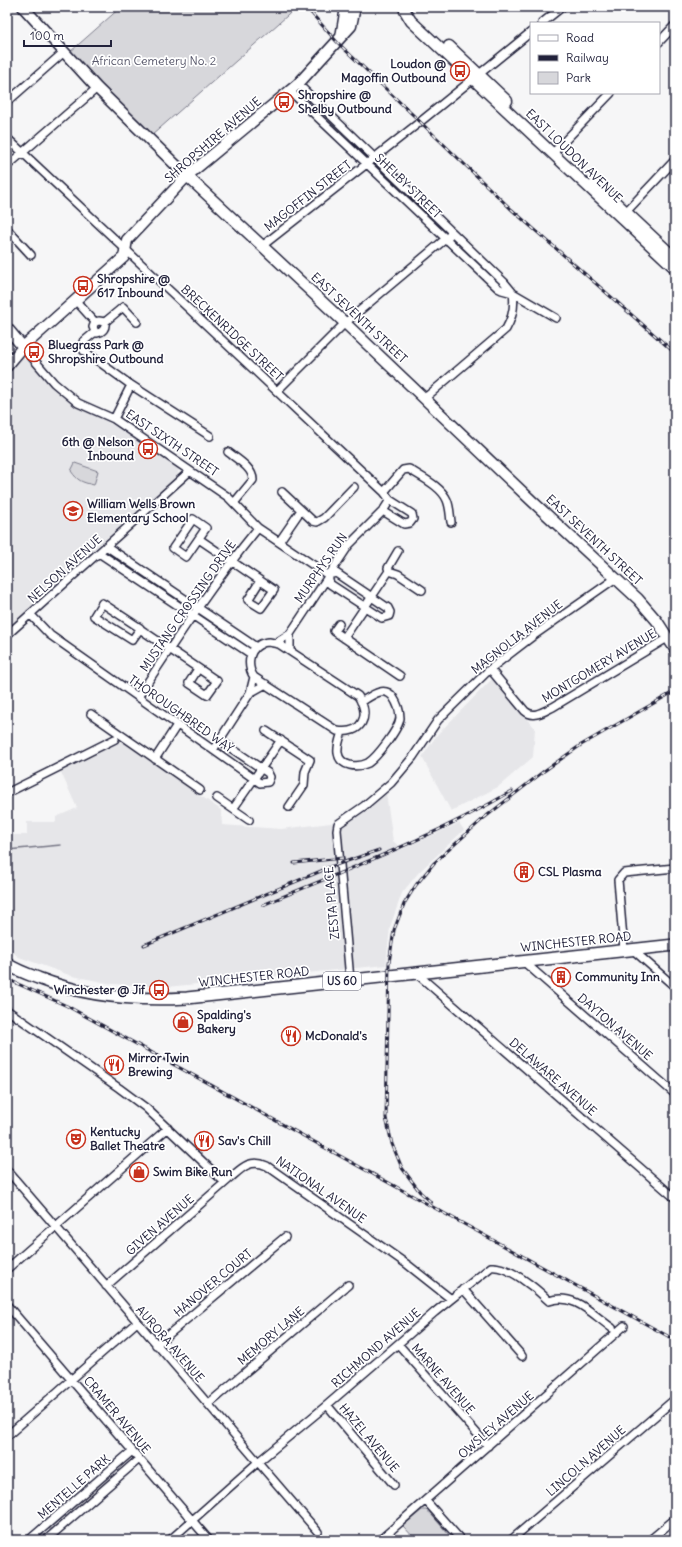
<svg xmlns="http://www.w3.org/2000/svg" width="682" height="1547" font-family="Delius,sans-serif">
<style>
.built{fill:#e6e6e9}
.green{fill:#d7d7db;stroke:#7c7c8b}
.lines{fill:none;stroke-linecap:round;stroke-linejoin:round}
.stream{stroke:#767685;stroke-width:1.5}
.street-casing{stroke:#22223b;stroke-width:10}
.secondary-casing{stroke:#22223b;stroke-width:13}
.primary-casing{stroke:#22223b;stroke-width:14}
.street{stroke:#fff;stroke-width:7}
.secondary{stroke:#fff;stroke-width:10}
.primary{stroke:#fff;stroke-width:11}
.rail-casing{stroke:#22223b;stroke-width:3}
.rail{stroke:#fff;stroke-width:1.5;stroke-dasharray:4.5;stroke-linecap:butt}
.labels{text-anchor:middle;stroke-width:3.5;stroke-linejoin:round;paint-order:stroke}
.shield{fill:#fff;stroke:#646476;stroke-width:1}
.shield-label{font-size:11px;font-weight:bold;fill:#22223b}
.park-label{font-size:12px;fill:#58586b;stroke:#fff}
.poi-label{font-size:12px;font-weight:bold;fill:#22223b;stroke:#fff;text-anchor:start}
.street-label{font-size:12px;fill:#22223b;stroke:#fff}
</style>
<rect width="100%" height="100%" fill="#f6f6f7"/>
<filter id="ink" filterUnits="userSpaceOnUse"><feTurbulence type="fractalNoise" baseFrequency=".025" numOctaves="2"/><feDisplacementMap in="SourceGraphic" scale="8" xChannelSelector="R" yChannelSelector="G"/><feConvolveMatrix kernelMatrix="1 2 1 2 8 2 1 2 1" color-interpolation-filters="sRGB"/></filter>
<g filter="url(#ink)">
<path class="built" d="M19,357H25L53,388L75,406L115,426L179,468L177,478L101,543L7,629V371Z
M492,679L535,728L533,757L498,787L451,811L422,757L437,735Z
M123,741L221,810L222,825L281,829L331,823L386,793L393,841L402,849L459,823L464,830L419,872L402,893L390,927L386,965L167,987L113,984L72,976L19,957L7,948V835H27V822H56V817L77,808L60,770Z"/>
<path class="green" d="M121,7H296V8L151,136L70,52Z
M75,463L98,471L94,485C81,482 78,481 71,471Z
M109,1474L112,1475L113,1478L55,1529H49V1527Z
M422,1510H426L430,1513L449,1535L444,1540H416L403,1526Z"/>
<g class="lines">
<path class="stream" d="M7,850L61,845
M675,1315V1316"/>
<g class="street-casing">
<path id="street" d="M542,23L562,7
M659,42L675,25
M290,91L498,288L502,290L513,293L504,282L298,84
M7,102L64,52
M7,138L384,492L390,500L412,514L413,519L410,523L404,524L383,511
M553,153L611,93
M7,166L97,88
M623,215L675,160
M7,229L31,255
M262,246L420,122L531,32
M76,301L95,322
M99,321L105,322C106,328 103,332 97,333L95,332L93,327L95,322Z
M105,322L123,307L137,322
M95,332L83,342L82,348L84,351L131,385L210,436
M23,347L54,383L78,403L114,419L228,497L258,528L328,575L330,584L382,618L389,616L390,612L388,608L336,573L328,575
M277,391L345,323L449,236
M425,398L506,329C513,317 515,306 513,293L556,318
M114,419L131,385
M228,452C237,459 253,468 253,480L234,503
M282,492L313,521L317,522L324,518L354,487
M384,492L403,470L409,469C421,477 441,486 447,500C450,507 450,515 451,522
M193,519L206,528L186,557L173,548Z
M199,539L274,590L261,608L248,600L260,581
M279,542L301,510
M106,546L256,647
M99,553L251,654
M389,571L398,574L422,590
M30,614L50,635L260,783L268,782L270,777L268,773L219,740
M339,624L334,631L400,676
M140,629L132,640L94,616L102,603L140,628V629L217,681L207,695L189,683L198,669
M290,634L349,545L383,511L390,500
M7,635L190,471
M344,638L389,571L388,568L398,551
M269,642L279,644L358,696C371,716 362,735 337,731L254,677C247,667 248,651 259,645C262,643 266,642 269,642Z
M276,643L290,634V651
M490,669L525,711C534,719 544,711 553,707L669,637
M254,677L250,693L266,684
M138,697C176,639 214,582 258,528
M91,714L200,790
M266,731L310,760L305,772L304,785L289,807
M342,732C340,738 337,746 338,753C340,767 358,768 368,763C377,757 399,729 400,718C400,711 397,703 393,697C384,685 371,696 361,702
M213,750L250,693
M155,759L177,725
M7,793L115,739
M217,798L249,820
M233,809L281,740
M632,949L675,987
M624,950L618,880L624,873L675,868
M523,961L675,1094
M416,973L675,1198
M350,980L337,830L338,824L364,806L391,783L413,757L438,720L490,669L533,636L616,578
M7,1010L119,1088L146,1108L221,1179L228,1180C241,1169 249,1158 267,1166L408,1265L451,1299
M7,1170L318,1532
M7,1269L168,1128
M106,1286L228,1180
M463,1289L522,1356
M7,1305L209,1540
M398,1344L488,1446
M156,1345L285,1237
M208,1404L348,1285
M327,1405L394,1485
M7,1436L137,1322
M426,1501L461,1540
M29,1540L132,1451
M46,1540L139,1459
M170,1540L258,1462L327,1405L435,1312L491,1267C508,1265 537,1289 549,1301C574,1292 593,1315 612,1328
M380,1540L624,1326
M511,1540L675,1399
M650,1540L675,1519"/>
</g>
<g class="secondary-casing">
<path id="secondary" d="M23,7L97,88L187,176L345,323L532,501L638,599L657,621L675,649
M405,11L411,21L675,268
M341,37L346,7
M449,46L507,101
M595,183L675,258
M7,328L23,347
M7,366L23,347L124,257L127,240L187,176L298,84L351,26L355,7"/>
</g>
<g class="primary-casing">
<path id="primary" d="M7,964C16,970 27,974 38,978C86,997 136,1001 187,998L675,945"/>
</g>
<use href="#street" class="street"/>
<use href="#secondary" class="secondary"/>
<use href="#primary" class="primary"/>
<g class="rail-casing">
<path id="rail" d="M306,7L337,42L511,209L675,353
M294,863L343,858
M263,905C346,870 434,837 512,791
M144,945L333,866L379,850
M7,979L67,1006L675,1340
M431,1202L420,1192L402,1168L392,1144L386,1118L389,963L394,930L404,904L416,885L434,863L484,818L544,771L581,745L675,691"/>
</g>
<use href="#rail" class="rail"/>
</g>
</g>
<defs>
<g id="bus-ring" transform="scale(1)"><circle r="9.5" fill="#fff" stroke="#c8321e" stroke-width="1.5"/><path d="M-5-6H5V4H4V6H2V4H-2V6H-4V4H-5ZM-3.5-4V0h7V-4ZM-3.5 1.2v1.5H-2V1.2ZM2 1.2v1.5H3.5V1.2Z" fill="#c8321e"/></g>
<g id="school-ring" transform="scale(1)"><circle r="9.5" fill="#fff" stroke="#c8321e" stroke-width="1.5"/><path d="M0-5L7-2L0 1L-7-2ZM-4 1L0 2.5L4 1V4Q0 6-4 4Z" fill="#c8321e"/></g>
<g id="building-ring" transform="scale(1)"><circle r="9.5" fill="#fff" stroke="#c8321e" stroke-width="1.5"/><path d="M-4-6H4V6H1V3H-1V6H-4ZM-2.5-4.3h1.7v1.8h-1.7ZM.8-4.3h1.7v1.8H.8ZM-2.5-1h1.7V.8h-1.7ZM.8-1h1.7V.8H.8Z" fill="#c8321e"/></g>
<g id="shop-ring" transform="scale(1)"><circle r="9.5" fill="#fff" stroke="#c8321e" stroke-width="1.5"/><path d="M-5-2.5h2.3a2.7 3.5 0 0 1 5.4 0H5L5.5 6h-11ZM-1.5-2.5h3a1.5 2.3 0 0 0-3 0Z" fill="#c8321e"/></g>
<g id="restaurant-ring" transform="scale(1)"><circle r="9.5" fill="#fff" stroke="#c8321e" stroke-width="1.5"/><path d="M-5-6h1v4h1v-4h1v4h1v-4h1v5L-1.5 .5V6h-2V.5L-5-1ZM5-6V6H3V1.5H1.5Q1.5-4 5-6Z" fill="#c8321e"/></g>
<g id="theatre-ring" transform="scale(1)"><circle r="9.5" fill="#fff" stroke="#c8321e" stroke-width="1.5"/><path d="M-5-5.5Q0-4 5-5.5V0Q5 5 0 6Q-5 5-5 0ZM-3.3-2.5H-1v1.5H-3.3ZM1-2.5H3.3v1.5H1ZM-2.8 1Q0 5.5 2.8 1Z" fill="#c8321e"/></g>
</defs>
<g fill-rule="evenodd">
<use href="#bus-ring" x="460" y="71"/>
<use href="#bus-ring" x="284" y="102"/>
<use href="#bus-ring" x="83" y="286"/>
<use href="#bus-ring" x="34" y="352"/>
<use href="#bus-ring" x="148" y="449"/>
<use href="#school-ring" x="73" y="511"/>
<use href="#building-ring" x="524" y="872"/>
<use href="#building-ring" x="561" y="977"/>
<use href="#bus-ring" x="159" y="990"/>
<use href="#shop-ring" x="183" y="1022"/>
<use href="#restaurant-ring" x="291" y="1036"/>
<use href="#restaurant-ring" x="114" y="1065"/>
<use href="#theatre-ring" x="76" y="1139"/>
<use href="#restaurant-ring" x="204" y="1141"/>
<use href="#shop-ring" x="139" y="1172"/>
</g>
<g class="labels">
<rect class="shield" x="323" y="972" width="38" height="18" rx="3"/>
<g class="shield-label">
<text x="342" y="985">US 60</text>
</g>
<g class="park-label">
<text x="154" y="65">African Cemetery No. 2</text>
</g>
<g class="poi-label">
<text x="446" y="68" text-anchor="end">Loudon @<tspan x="446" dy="14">Magoffin Outbound</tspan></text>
<text x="298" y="99">Shropshire @<tspan x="298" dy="14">Shelby Outbound</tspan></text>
<text x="97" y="283">Shropshire @<tspan x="97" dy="14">617 Inbound</tspan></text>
<text x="48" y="349">Bluegrass Park @<tspan x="48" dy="14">Shropshire Outbound</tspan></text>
<text x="134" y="446" text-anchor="end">6th @ Nelson<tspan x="134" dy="14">Inbound</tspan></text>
<text x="87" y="508">William Wells Brown<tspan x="87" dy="14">Elementary School</tspan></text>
<text x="538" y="876">CSL Plasma</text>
<text x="575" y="981">Community Inn</text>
<text x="145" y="994" text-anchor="end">Winchester @ Jif</text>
<text x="197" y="1019">Spalding's<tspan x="197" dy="14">Bakery</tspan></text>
<text x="305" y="1040">McDonald's</text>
<text x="128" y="1062">Mirror Twin<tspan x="128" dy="14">Brewing</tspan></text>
<text x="90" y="1136">Kentucky<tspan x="90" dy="14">Ballet Theatre</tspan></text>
<text x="218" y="1145">Sav's Chill</text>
<text x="153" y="1176">Swim Bike Run</text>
</g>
<g class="street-label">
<text transform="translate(213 140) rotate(-41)" y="4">SHROPSHIRE AVENUE</text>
<text transform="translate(574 156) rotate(44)" y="4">EAST LOUDON AVENUE</text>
<text transform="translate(408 186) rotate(44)" y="4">SHELBY STREET</text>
<text transform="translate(308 196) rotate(-38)" y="4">MAGOFFIN STREET</text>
<text transform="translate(359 318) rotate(43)" y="4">EAST SEVENTH STREET</text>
<text transform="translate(232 333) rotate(43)" y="4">BRECKENRIDGE STREET</text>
<text transform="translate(172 443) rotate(34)" y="4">EAST SIXTH STREET</text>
<text transform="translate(594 540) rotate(43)" y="4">EAST SEVENTH STREET</text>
<text transform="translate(321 568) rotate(-55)" y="4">MURPHYS RUN</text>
<text transform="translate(65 569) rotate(-42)" y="4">NELSON AVENUE</text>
<text transform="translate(188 606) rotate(-55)" y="4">MUSTANG CROSSING DRIVE</text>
<text transform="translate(517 637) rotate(-38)" y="4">MAGNOLIA AVENUE</text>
<text transform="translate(599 666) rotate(-31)" y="4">MONTGOMERY AVENUE</text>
<text transform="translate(181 714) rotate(35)" y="4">THOROUGHBRED WAY</text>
<text transform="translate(332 903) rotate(-95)" y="4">ZESTA PLACE</text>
<text transform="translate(576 942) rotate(-6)" y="4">WINCHESTER ROAD</text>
<text transform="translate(254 977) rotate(-6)" y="4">WINCHESTER ROAD</text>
<text transform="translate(615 1027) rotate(41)" y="4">DAYTON AVENUE</text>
<text transform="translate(553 1077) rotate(41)" y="4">DELAWARE AVENUE</text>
<text transform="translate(321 1190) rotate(35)" y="4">NATIONAL AVENUE</text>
<text transform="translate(160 1225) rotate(-41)" y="4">GIVEN AVENUE</text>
<text transform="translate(213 1283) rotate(-40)" y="4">HANOVER COURT</text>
<text transform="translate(271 1336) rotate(-40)" y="4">MEMORY LANE</text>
<text transform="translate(170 1344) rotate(49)" y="4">AURORA AVENUE</text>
<text transform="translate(376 1348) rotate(-41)" y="4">RICHMOND AVENUE</text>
<text transform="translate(443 1379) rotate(49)" y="4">MARNE AVENUE</text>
<text transform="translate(117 1415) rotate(50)" y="4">CRAMER AVENUE</text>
<text transform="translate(496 1425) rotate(-41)" y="4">OWSLEY AVENUE</text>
<text transform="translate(369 1438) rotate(50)" y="4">HAZEL AVENUE</text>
<text transform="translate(586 1461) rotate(-41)" y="4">LINCOLN AVENUE</text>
<text transform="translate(74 1487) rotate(-41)" y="4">MENTELLE PARK</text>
</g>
</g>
<rect width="682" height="1547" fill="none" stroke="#fff" stroke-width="24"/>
<rect x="12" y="12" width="658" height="1523" fill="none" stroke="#22223b" stroke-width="1.5" filter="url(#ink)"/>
<rect x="530" y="22" width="130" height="72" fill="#ffffff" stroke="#a7a7b1"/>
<rect x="538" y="35" width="20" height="6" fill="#ffffff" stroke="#a7a7b1"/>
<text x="566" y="42" font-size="12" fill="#22223b">Road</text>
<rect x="538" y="55" width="20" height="6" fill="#22223b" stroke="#a7a7b1"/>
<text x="566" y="62" font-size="12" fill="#22223b">Railway</text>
<rect x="538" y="72" width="20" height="12" fill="#d7d7db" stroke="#a7a7b1"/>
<text x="566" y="82" font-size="12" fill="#22223b">Park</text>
<path d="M24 40v6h87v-6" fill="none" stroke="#22223b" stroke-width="2"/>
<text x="30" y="40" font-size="12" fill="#22223b" stroke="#ffffff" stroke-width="3" paint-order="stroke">100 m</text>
</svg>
